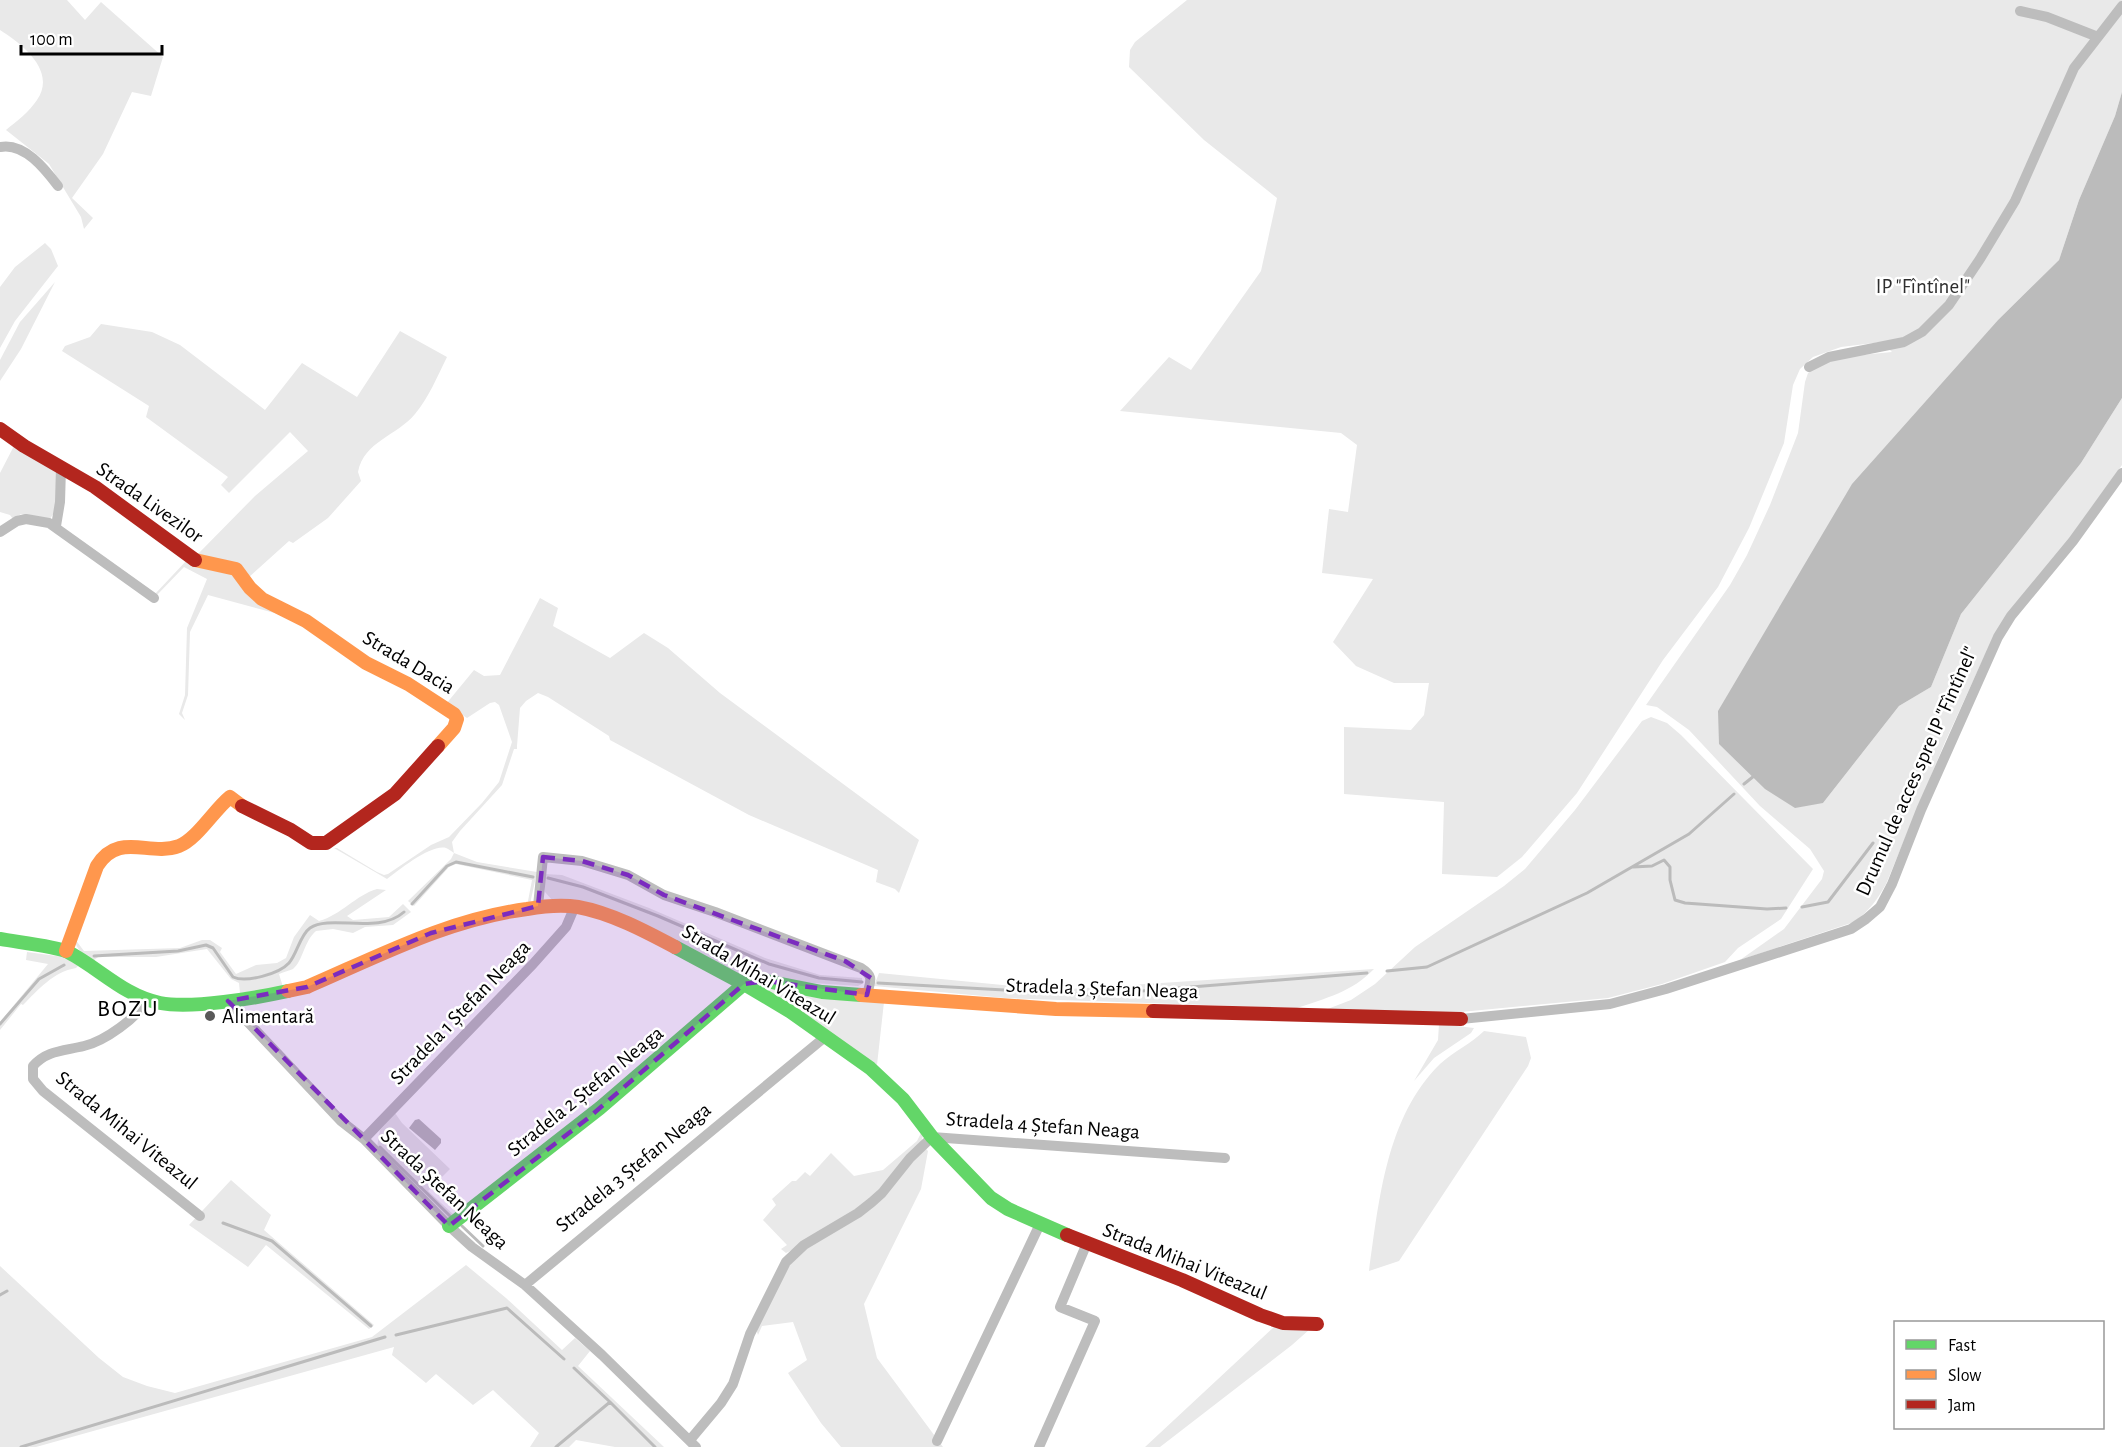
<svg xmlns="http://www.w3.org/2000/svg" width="2122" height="1447" font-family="'Alegreya Sans',sans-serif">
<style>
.green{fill:#e9e9e9}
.water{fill:#bbb}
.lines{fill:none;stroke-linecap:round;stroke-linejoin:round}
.stream{stroke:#bbb;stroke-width:3}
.street{stroke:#bdbdbd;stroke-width:10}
.fast{stroke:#63d668;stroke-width:14}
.slow{stroke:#ff974d;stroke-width:14}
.jam{stroke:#b3261e;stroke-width:14}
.marked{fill:#7b2cbf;fill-opacity:0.2;stroke:#7b2cbf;stroke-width:4.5;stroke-dasharray:12 8;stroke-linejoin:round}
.poi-dot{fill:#595959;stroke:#fff;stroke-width:2}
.labels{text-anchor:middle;stroke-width:5;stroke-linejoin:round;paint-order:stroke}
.park-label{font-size:21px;fill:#2e2e2e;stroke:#fff}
.street-label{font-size:21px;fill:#000;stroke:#fff}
.poi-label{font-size:21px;fill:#000;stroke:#fff;text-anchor:start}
.quarter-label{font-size:24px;letter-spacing:1.5px;fill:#000;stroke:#fff}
</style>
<rect width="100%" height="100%" fill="#fff"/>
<path class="green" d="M0,0H67L85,20L101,2L163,57L151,96L132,92L103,154L72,198L93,218L84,229L81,217L49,164L6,130C17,121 29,112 37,100C57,71 22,44 0,30Z
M1187,0H2122V92L2115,116L2079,200L2059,260L1999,319L1823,803L1899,706L1931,687L1961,614L2081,463L2122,398V465L1984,657L1945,742L1886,884C1877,900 1869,911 1854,922L1740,960L1784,929L1822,879L1824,871L1810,849L1760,806L1689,730L1657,707L1646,705L1730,585L1747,555L1770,505L1798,433L1805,382L1808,373L1816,367L1841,357L1892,352L1882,342L1841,347L1813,357L1800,369L1793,385L1784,443L1749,528L1718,587L1663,660L1577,793L1522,857L1497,877L1442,874L1444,802L1344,794V727L1411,730L1424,715L1429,683H1394L1356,666L1333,642L1373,579L1322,573L1329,509L1348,512L1357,445L1341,433L1120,411L1169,357L1191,370L1261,271L1277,198L1204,140L1129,67L1130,50L1135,42Z
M45,243L51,249L58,266L15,321L0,348V287L15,267Z
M55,282L21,349L0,381V360L20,322Z
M101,324L152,332L180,345L265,410L302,363L357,397L400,331L447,357C437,377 429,397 415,414C397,436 364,441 358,472L361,481L328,518L293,543L289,541L249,577L196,556L255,496L308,451L290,432L229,493L221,485L228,477L146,417L149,406L62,351L65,346L90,337Z
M15,444L59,470C58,486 60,508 49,520L21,514L13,519L10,515L0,512V473Z
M187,560L228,568L282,615L208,595L190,632L188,695L182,713L185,720L179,714L185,695L187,628L207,579L184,567L157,595L155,594Z
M540,598L558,608L553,626L610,658L644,633L668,648L720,693L919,840L899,893L895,889L876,882L878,870L749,815L610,740L609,736L548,697L538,693L526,701L520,708L517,746V749H514L502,785L460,831L452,842L454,853L477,862L537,872L530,904L528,901L532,880L456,864L449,867L414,906L408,901L451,859L454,853C451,851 449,849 446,848C431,844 399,870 387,879L334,848H337L377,872L384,875L388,874L431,845L449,837L482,803L499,782L512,742L499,705L495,702L490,703L467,718L446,704L474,670L484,676L500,675Z
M1651,717L1667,723L1681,735L1813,869L1781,919L1738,948L1725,962L1662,984L1608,998L1440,1014L1325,1010L1351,1000L1375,984L1415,947L1504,886L1525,869L1575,810L1642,721Z
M544,874L562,875L649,908L765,958L820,975L862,978V984L858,986L741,978L648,929L553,901L545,892Z
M377,889L386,890L347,916L353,920L389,917L403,904L411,912L393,925L365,927L353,933L333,929L316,931C304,941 303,961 293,969C289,971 283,972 279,974L283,987L240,993L239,983L231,979L207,949L156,957H98L93,961C85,956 75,949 75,939L84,951L180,948L202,940H210L222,948L220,952L236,974L256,965L277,963L286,958L294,937L310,915L319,921C341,915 356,895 377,889Z
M27,952L64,957L78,966L76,968C53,972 38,990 23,1005L21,1004L0,1030V1022L48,964L26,960Z
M1374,969C1352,992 1326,998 1297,1008L1005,998L874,986L879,973L1054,990Z
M761,986L884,1002L877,1065Z
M1439,1024L1474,1028L1471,1033L1434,1058L1414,1081L1438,1040Z
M1484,1031L1526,1037L1531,1058L1528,1066L1399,1261L1369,1271C1379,1201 1386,1117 1440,1064C1454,1051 1471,1044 1484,1031Z
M395,1113L402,1123L450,1169L428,1191L454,1215L450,1220L377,1147L380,1130Z
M921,1133L923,1136L921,1142L867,1202L792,1250L786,1253L781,1249L787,1245L763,1220L776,1205L772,1199L792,1181H796L805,1172L810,1176L831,1153L854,1176L883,1170L917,1141Z
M926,1149L928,1151L921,1189L864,1304L877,1358L943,1447H841L821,1423L788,1373L807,1360L793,1322L762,1326L758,1335L756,1329L784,1272L801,1252L850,1221L911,1159Z
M231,1180L271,1215L264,1230L374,1325L369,1329L266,1245L248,1267L189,1225Z
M466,1265L506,1298L562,1350L575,1338L590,1351L578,1366L664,1447H615L576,1440L569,1447H530L539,1433L493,1390L473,1405L436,1374L426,1383L392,1355L394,1347L36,1447H0V1266L99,1358L123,1377L147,1386L175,1393L372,1337Z
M1275,1326L1310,1329L1292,1345L1160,1447H1145Z"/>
<path class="water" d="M2122,92V398L2081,463L1961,614L1931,687L1899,706L1823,803L1795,808L1765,789L1719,744L1718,711L1852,484L1999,319L2059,260L2079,200L2115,116Z
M419,1119L441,1139V1143L435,1150L409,1128L415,1120Z"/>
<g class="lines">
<path class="stream" d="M1744,784L1754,776
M1633,867L1652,866L1664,860L1670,867V880L1675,900L1685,903L1767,909L1786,908
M548,878L583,887L658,916L769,964L819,978L862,982
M412,904L447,866L456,862L533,877
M1802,907L1828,902L1873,843
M94,956L178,951L206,945L213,948L233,977C246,983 279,974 289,963C297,954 300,935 310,928C331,914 378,935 404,912
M1387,971L1427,967L1587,893L1689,834L1734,794
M878,983L1092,995L1367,973
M0,1024L39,979L64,965
M380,1147L450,1216
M223,1223L272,1241L371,1326
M462,1226L483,1246
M0,1295L7,1291
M396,1335L507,1308L564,1359
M574,1368L610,1402
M21,1447L385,1337
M556,1447L610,1402L655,1447"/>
<path class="street" d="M2020,11L2047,17L2098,37
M0,147C24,142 45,169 58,186
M1809,367L1829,357L1904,342L1922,332L1949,305L1980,259L2015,201L2074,68L2122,6
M56,526L60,502L61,468
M0,532L17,521L26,519L49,523L154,598
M538,906L543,857L582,861L628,875L664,895L715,912L861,968C875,977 870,981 867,995
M148,999C137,1018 105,1041 84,1046C64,1051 47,1050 33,1066V1079L43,1091L200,1216
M228,1001L341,1121L364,1139L449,1226L472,1247L525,1285L602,1355L696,1447
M1461,1019L1610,1004L1666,989L1851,929L1866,919L1880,907L1892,884L1921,810L1998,637L2011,616L2073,541L2122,473
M364,1139L533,964L566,927L575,906
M525,1285L825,1037
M690,1440L721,1403L733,1384L750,1334L786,1262L804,1245L858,1213L872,1202L882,1193L910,1158L932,1137L1225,1158
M937,1441L1040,1224
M1039,1447L1095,1321L1060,1307L1087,1243"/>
<path class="fast" d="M0,939C16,942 55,946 68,952C99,968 124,996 160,1003C192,1009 256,998 288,991
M675,947L744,984L791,1012L870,1068L903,1099L932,1137L991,1198L1008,1209L1067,1235
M449,1226L600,1108L744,984L766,981L822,992L861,995"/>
<path class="slow" d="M195,560L236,569L250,588L262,599L306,621L366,663L408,684L454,714L457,719L454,728L438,746
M66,951L97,866C119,831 149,857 179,846C197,839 214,810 230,797L242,806
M288,991L307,987C379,956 449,919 527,909C544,906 561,904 578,907C611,913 645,931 675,947
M861,995L1056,1009L1153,1011"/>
<path class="jam" d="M0,429L24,446L95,487L195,560
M242,806L291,830L311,843H326L395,794L438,746
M1153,1011L1461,1019
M1067,1235L1182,1280L1260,1315L1283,1323L1317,1324"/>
</g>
<path class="marked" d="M543,857L582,861L628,875L664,895L845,961L871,978L867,995L766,981L744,984L587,1119L449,1226L228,1001L307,987L431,933L538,906Z"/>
<circle class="poi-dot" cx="210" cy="1016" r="6"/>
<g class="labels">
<g class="park-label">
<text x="1923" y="293">IP "Fîntînel"</text>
</g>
<g class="street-label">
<text transform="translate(150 502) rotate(35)" y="7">Strada Livezilor</text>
<text transform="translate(409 662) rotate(31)" y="7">Strada Dacia</text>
<text transform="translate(1916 771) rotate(-66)" y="7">Drumul de acces spre IP "Fîntînel"</text>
<text transform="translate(759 974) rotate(31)" y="7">Strada Mihai Viteazul</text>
<text transform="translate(1102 988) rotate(2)" y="7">Stradela 3 Ștefan Neaga</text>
<text transform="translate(460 1012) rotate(-46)" y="7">Stradela 1 Ștefan Neaga</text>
<text transform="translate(585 1091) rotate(-39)" y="7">Stradela 2 Ștefan Neaga</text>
<text transform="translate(1043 1125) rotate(4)" y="7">Stradela 4 Ștefan Neaga</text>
<text transform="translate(127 1130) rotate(39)" y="7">Strada Mihai Viteazul</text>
<text transform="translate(633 1167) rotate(-39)" y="7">Stradela 3 Ștefan Neaga</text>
<text transform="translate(445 1189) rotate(43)" y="7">Strada Ștefan Neaga</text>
<text transform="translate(1185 1261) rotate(22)" y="7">Strada Mihai Viteazul</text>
</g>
<g class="poi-label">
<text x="222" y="1023">Alimentară</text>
</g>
<g class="quarter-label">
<text x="128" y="1016">BOZU</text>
</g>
</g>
<rect x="1894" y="1321" width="210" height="108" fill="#ffffff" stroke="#999999" stroke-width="1.5"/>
<rect x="1906" y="1340" width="30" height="9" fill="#63d668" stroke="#999999" stroke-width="1.5"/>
<text x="1948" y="1351" font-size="18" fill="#000000">Fast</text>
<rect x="1906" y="1370" width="30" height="9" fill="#ff974d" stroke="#999999" stroke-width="1.5"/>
<text x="1948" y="1381" font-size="18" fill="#000000">Slow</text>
<rect x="1906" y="1400" width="30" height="9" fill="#b3261e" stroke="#999999" stroke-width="1.5"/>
<text x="1948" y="1411" font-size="18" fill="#000000">Jam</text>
<path d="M21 45v9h141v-9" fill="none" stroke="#000000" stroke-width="3"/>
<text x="30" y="45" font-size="18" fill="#000000" stroke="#ffffff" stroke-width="4.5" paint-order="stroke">100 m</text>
</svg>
